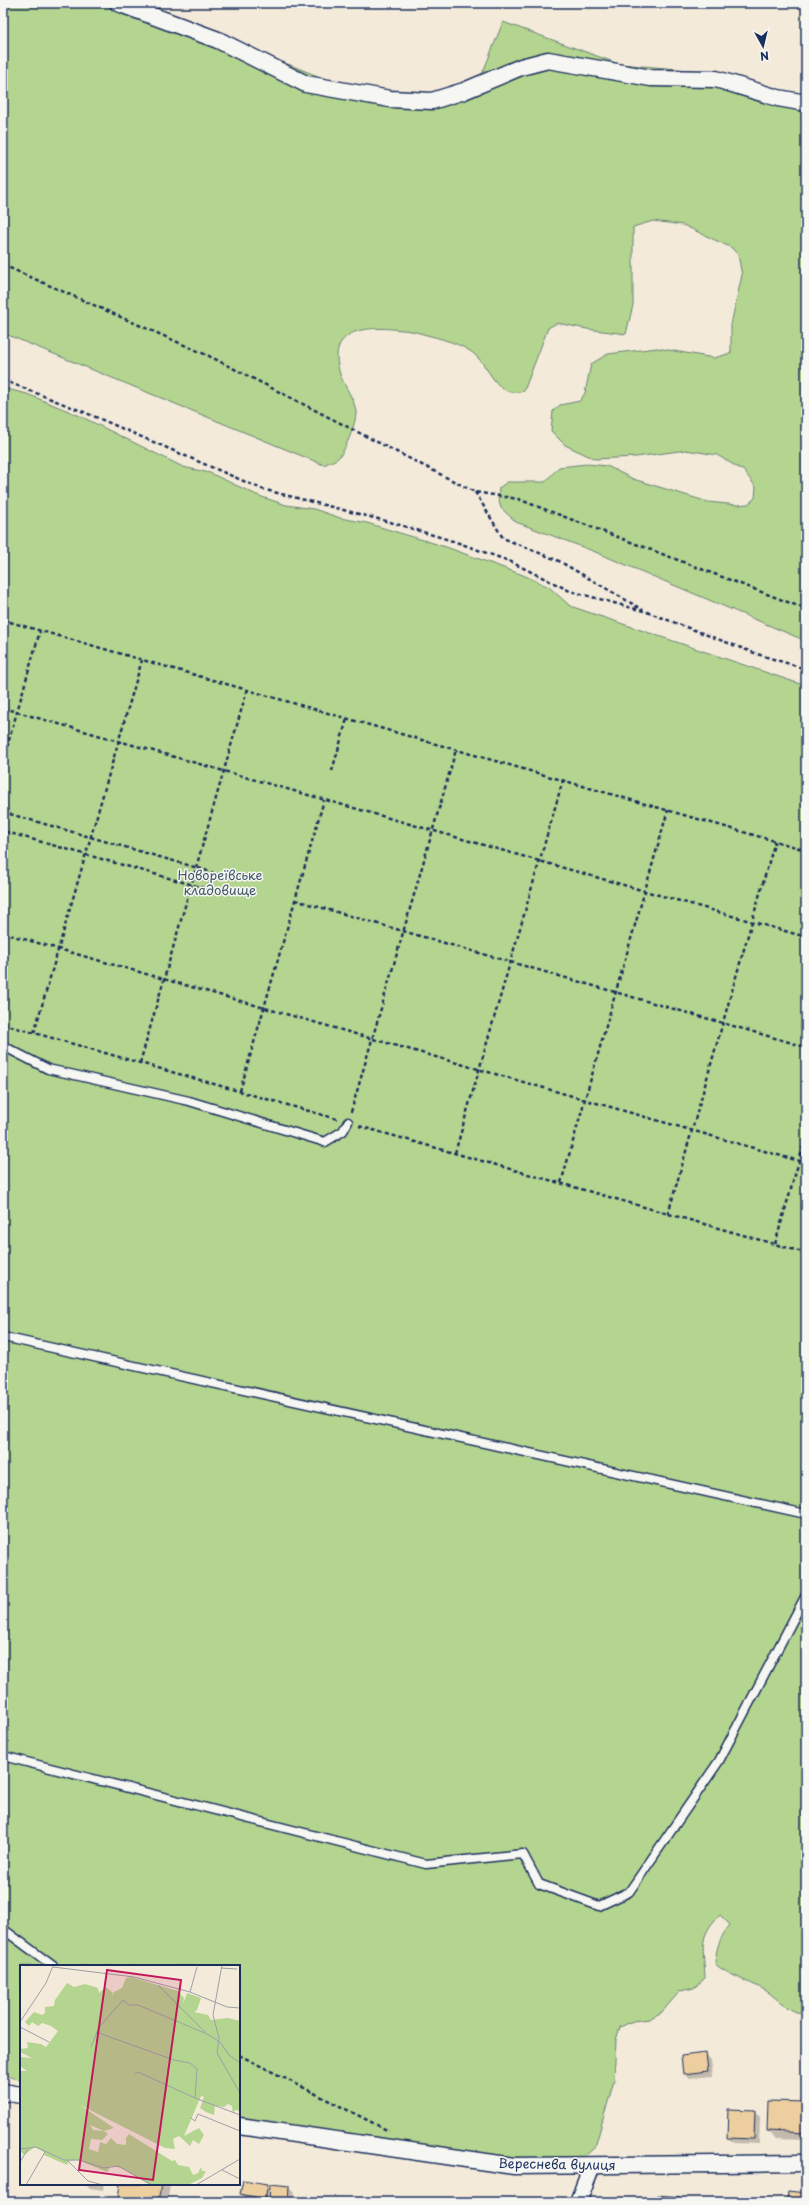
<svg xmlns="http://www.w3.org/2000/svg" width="809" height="2205" font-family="'Playpen Sans',sans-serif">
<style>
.green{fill:#b4d58f;stroke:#688276}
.shadow{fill:#0003}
.building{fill:#ecce9f;stroke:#1b2f5e}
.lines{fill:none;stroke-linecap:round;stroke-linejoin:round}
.service-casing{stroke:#1b2f5e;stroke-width:11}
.minor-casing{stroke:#1b2f5e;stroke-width:19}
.path{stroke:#1b2f5e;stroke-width:2.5;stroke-dasharray:4 3;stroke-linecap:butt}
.service{stroke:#f6f6f2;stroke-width:8}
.minor{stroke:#f6f6f2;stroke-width:16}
.labels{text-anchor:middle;stroke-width:3;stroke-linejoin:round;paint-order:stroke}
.park-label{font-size:13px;fill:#41586a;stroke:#f6f6f2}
.street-label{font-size:13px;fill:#1b2f5e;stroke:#f6f6f2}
.inset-road{fill:none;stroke:#9d9fa8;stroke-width:1}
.view{fill:#c2185b;fill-opacity:0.15;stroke:#c2185b;stroke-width:2}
.inset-edge{fill:none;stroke:#1b2f5e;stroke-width:2}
</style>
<rect width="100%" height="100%" fill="#f3ead9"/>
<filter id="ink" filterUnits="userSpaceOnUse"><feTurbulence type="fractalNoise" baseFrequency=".025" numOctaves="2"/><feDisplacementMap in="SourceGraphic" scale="8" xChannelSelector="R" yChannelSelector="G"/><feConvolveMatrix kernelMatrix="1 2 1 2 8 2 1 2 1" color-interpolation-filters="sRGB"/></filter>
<g filter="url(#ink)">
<path class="green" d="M3,3H134L348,88L414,100L475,92L503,22L619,64L714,72L806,97V641L593,551L516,522L501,508L498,498L499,488L507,482H545L559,467L587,464L607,466L633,479L708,502L738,505L748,504L755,498L756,487L744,471L717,455L686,450L636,457L595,459L565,445L551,431L553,411L560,405L580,401L585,393L591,364L608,354L657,348L714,358L731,353V324L742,275L738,255L732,248L683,225L653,221L633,227V305L626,334L587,329L557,323L548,328L524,391C494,400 491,364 470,351C455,341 433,337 416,332C408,330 400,330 392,329C356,326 326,334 341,377C345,387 356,402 356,413C356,423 346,448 340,456C337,460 329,462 324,465L3,333Z
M3,388L27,394L78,415L183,467L210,473L259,496L286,505L314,509L340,518L367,523L446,547L523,575L549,587L570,606L806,686V2011L802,2014C783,2008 780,2000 765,1990C748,1981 730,1976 715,1964C716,1948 720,1937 730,1925L720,1915C697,1936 704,1950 705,1978L694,1988L680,1991L662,2012L649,2019L633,2021L620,2027L616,2040L614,2081L595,2147L584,2157L541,2163L239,2120V1966H21V2080L10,2077L3,2071Z"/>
<path class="shadow" d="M706,2054L711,2060L713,2076L689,2078L684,2073Z
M806,2103V2140L776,2139L768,2131Z
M754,2111L760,2116L759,2144L734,2143L728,2138Z
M86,2184H104L103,2190L90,2188Z
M121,2184H167L170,2186L167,2202H123L119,2198Z
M267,2185L271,2189L290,2187L295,2192L294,2202H262L246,2199L241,2194Z
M680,2198L684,2202H658Z"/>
<path class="building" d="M706,2053L708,2071L683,2074L681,2056Z
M768,2101L806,2102V2133L767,2131Z
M728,2109L755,2110L754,2139L727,2138Z
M243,2180L268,2184L265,2199L240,2194Z
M120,2184H161L158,2202H138L118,2198Z
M270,2184L290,2186L289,2202H269Z
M788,2191L806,2193V2202H787Z
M658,2195L680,2197V2202H657Z
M514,2199V2202H494V2201Z"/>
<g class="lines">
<g class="service-casing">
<path id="service" d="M3,1046L48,1069L189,1101L325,1142L343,1131L348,1122
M3,1337L806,1514
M3,1756L426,1864L523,1854L539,1884L599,1906L629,1892L719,1761L806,1595
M3,1929L53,1966"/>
</g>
<g class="minor-casing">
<path id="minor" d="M118,3L218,40L306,84L390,99L432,101L464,91L521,67L548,60L651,78L716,79L778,98L806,103
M3,2092L21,2095
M239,2126L514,2166L806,2163
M578,2202L592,2166"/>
</g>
<path class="path" d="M3,265L209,356L475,492L518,499L806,609
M3,380L84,412L262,489L390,522L456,542L509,561L570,591L647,612L757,654L806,669
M475,492L503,538L559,561L643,610
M3,620L806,850
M3,708L806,937
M3,761L40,631
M332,771L347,719
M3,812L212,872L207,889L3,831
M295,900L806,1047
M3,933L806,1163
M3,1024L337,1119
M34,1033L142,660
M140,1063L247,690
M240,1091L324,800
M351,1112L456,750
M359,1126L806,1253
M455,1153L563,780
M561,1183L668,810
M668,1214L775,841
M775,1244L806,1137
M239,2055L389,2131"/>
<use href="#service" class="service"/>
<use href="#minor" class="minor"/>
</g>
</g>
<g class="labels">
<g class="park-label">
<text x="220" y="880">Новореївське<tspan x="220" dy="15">кладовище</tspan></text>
</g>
<g class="street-label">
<text transform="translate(557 2164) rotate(1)" y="5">Вереснева вулиця</text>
</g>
</g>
<g transform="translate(20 1965)">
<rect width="220" height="220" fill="#f3ead9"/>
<path d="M111,12L158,26L164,33L163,39L167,28L181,33L177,45L174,47L188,50L191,55L208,53L220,56V146L215,145L213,149L212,141L208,139L204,142L195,141L194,150L186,147L180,143L184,132L181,131L164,171L179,163L184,170L179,179L173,175L170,181L159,171L153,174L155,184L145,183L60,140L94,163L84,166L70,160L73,165L84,166L88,169L82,175L71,174L69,184L78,187L80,177L86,179L91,173L97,179L106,180V173L109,169L152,196L155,195L158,200L169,202L173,210L178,208L181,202L182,206H186L182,213L168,220H130L102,203L91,201L87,207L58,195L49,196L47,200L24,190V187L15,182L4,190L0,186V106H7L0,101V92L12,93L0,87V84L8,83L7,77L21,79L26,82L38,66L31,61L22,58L18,61L12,57L9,61L5,57L14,47L22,50L25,48V42L34,41L35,35L47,18L54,22L65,19L78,23L79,28L86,22L93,28L92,32L94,27L102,23L106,13Z" fill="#b4d58f"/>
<path class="inset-road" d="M202,0L193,50L199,73L197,88L220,128M33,2L114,12L170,27L207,42L220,43M201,3L217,4M138,20L185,67M170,27L177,2M0,57L26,18L33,1M0,62L29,77M76,67L154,95L170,98L177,104L175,133L118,107L115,109M71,82L79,62L103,35L109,40H118L187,69L200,77L209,90L220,98M175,133L220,150M171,153L175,156L178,149L220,166M0,184L16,182L44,195H59L84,203L98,201L132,220M48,196L68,216L83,220M0,197L8,184M202,205L220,214M6,220L25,187M176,220L220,194"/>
<path class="view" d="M87,5L161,15L133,215L59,205Z"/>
<rect width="220" height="220" class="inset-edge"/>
</g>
<rect width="809" height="2205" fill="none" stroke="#f6f6f2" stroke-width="16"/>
<rect x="8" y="8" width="793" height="2189" fill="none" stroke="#1b2f5e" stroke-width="1.5" filter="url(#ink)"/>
<g transform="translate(763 46) rotate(172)" stroke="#f6f6f2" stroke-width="3" paint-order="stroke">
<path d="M0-3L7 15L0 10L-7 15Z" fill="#1b2f5e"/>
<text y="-6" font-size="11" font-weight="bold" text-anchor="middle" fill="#1b2f5e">N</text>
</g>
</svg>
